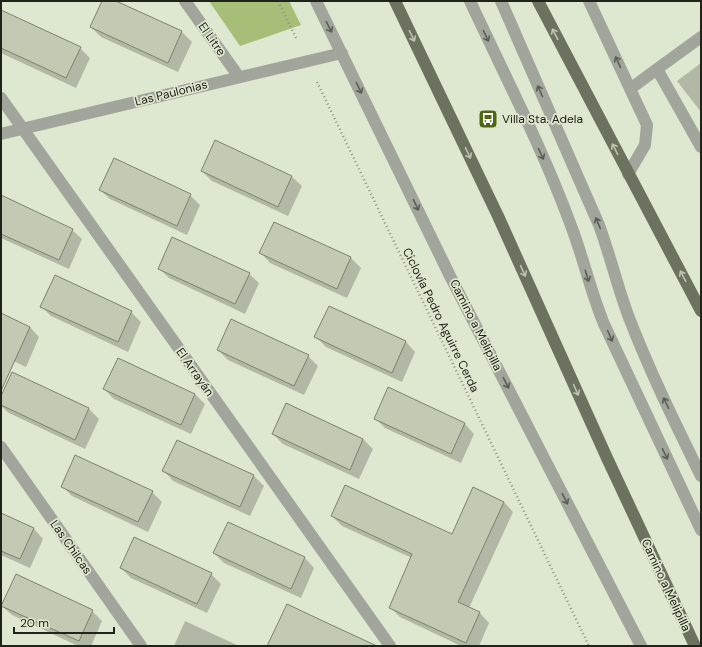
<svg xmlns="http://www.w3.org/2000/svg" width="702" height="647" font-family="'DM Sans',sans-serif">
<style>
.green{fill:#a7be78}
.shadow{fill:#0003}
.building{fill:#c2cab3;stroke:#7b836e}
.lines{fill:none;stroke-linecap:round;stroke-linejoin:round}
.path{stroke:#8e9483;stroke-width:2.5;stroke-dasharray:1 3;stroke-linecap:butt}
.service{stroke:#a2a59b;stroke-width:12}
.minor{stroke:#a2a59b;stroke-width:12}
.primary{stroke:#6c7260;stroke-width:12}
.oneway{stroke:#5a5e54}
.oneway2{stroke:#bcc4ae}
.labels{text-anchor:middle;stroke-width:3.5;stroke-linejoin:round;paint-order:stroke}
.street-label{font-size:12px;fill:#20231a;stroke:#dee7cf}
.poi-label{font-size:12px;fill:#20231a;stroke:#dee7cf;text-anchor:start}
</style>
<rect width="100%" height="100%" fill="#dee7cf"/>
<path class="green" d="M209,1H289L301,25L240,46Z"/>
<path class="shadow" d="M104,1H113L182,32L192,42L178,72L101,37L91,27Z
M1,18L80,48L90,58L76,88L1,53Z
M701,63V112L677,81Z
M215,141L292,177L302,186L288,216L212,181L202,171Z
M100,190L190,195L200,205L187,235L110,199Z
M1,197L72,230L82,239L69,269L1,238Z
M274,223L351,258L361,268L347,298L270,263L261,253Z
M159,268L249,274L259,283L245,314L169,278Z
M41,306L131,312L141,322L128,352L51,316Z
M330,307L406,342L415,352L402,382L326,347L316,337Z
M1,314L30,327L39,337L26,367L1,355Z
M218,350L308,356L318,366L304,395L228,360Z
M118,359L195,394L205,404L191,434L114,399L104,389Z
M12,373L89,409L99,419L85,449L9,413L1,406V399Z
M388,389L465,424L474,434L461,463L385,428L375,418Z
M287,404L363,439L373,449L359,479L283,444L273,434Z
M177,441L254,476L264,486L250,516L173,481L164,471Z
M62,486L152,492L162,502L148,532L72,496Z
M504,502L513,512L469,608L480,613L489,623L479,646H461L400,617L390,607L412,558L342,526L332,516L452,536Z
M1,514L34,529L43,539L30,568L1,555Z
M228,523L305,558L314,568L301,598L224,563L214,553Z
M121,568L211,574L221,584L207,613L131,578Z
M2,606L92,611L102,621L91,646H78L12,615Z
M185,621L239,646H174Z"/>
<path class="building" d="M102,1H116L182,31L168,63L90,27Z
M1,10L81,47L66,78L1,48Z
M215,140L292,176L278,207L201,171Z
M114,158L191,194L177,226L99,190Z
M1,195L73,229L59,260L1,234Z
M274,222L351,257L337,289L259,253Z
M172,237L250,273L235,304L158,269Z
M55,275L132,311L118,342L40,307Z
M329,306L406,341L392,373L314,337Z
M1,313L30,327L1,391Z
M231,319L309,355L294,386L217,350Z
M118,358L195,394L181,425L103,389Z
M12,372L89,408L75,440L1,405V396Z
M388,387L465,423L451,454L374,419Z
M286,403L363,439L350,470L272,434Z
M177,440L254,475L240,507L162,471Z
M75,455L153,491L138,522L61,487Z
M345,485L452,534L473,487L504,502L458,602L480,612L466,643L389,608L412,554L331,516Z
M1,513L34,528L20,559L1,551Z
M228,522L305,557L291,589L213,553Z
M134,537L212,573L197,604L120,568Z
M16,574L93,610L79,641L1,606Z
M287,604L325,622L377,646H267Z"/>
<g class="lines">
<path class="path" d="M278,1L297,40
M317,82L589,646"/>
<path class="service" d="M470,1C504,74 542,147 570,223C583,256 590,290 604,324L701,530
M501,1L599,225C610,255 617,285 628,315C649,370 675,423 701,476
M589,1L647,125L645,145L628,174
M657,69L701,37
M630,89L657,69L701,147"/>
<path class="minor" d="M185,1L239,77
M316,1L450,276L641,646
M1,98L390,646
M1,134L342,53
M1,447L141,646"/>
<path class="primary" d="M395,1L498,216L607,458L695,646
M538,1L701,311"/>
</g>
<defs><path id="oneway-shaft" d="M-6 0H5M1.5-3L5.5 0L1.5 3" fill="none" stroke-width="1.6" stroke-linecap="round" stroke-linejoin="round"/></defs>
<g class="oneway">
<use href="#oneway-shaft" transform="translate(329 27) rotate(63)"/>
<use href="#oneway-shaft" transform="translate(486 36) rotate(65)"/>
<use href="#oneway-shaft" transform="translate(618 62) rotate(-115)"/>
<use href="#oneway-shaft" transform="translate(359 88) rotate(64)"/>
<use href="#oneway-shaft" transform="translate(540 91) rotate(-114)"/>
<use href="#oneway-shaft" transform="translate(541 154) rotate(65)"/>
<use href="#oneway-shaft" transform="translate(416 205) rotate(64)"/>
<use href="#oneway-shaft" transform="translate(598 223) rotate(-113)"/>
<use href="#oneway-shaft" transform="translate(587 276) rotate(73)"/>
<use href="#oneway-shaft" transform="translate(610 336) rotate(66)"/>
<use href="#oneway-shaft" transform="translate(506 383) rotate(63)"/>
<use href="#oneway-shaft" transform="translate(666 403) rotate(-116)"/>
<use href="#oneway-shaft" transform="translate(665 454) rotate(64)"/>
<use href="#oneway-shaft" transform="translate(565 499) rotate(63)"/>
</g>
<g class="oneway2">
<use href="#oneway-shaft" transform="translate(555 34) rotate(-117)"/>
<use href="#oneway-shaft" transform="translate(412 36) rotate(64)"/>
<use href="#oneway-shaft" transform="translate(615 149) rotate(-117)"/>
<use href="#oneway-shaft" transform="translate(468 153) rotate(64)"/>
<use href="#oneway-shaft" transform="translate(523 271) rotate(66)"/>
<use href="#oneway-shaft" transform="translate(683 276) rotate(-118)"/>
<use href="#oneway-shaft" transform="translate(576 390) rotate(66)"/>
</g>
<defs>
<g id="bus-square" transform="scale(1)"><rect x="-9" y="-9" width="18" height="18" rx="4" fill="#506612" stroke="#dee7cf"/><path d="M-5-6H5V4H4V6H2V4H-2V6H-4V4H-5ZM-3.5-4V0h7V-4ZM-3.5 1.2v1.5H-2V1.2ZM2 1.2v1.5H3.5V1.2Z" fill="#fff"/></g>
</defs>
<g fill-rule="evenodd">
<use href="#bus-square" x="488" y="119"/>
</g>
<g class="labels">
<g class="street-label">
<text transform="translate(212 39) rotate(55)" y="4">El Litre</text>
<text transform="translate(171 93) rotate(-14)" y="4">Las Paulonias</text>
<text transform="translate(441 320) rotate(64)" y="4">Ciclovía Pedro Aguirre Cerda</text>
<text transform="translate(476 325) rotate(63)" y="4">Camino a Melipilla</text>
<text transform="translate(195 372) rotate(55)" y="4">El Arrayán</text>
<text transform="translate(71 547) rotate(55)" y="4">Las Chilcas</text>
<text transform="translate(666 585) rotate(65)" y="4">Camino a Melipilla</text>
</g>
<g class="poi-label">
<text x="502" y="123">Villa Sta. Adela</text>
</g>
</g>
<rect width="702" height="647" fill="none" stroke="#20231a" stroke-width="4"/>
<path d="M14 627v6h100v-6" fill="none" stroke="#20231a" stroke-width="2"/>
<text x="20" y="627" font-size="12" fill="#20231a" stroke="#dee7cf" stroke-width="3" paint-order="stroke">20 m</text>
</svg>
